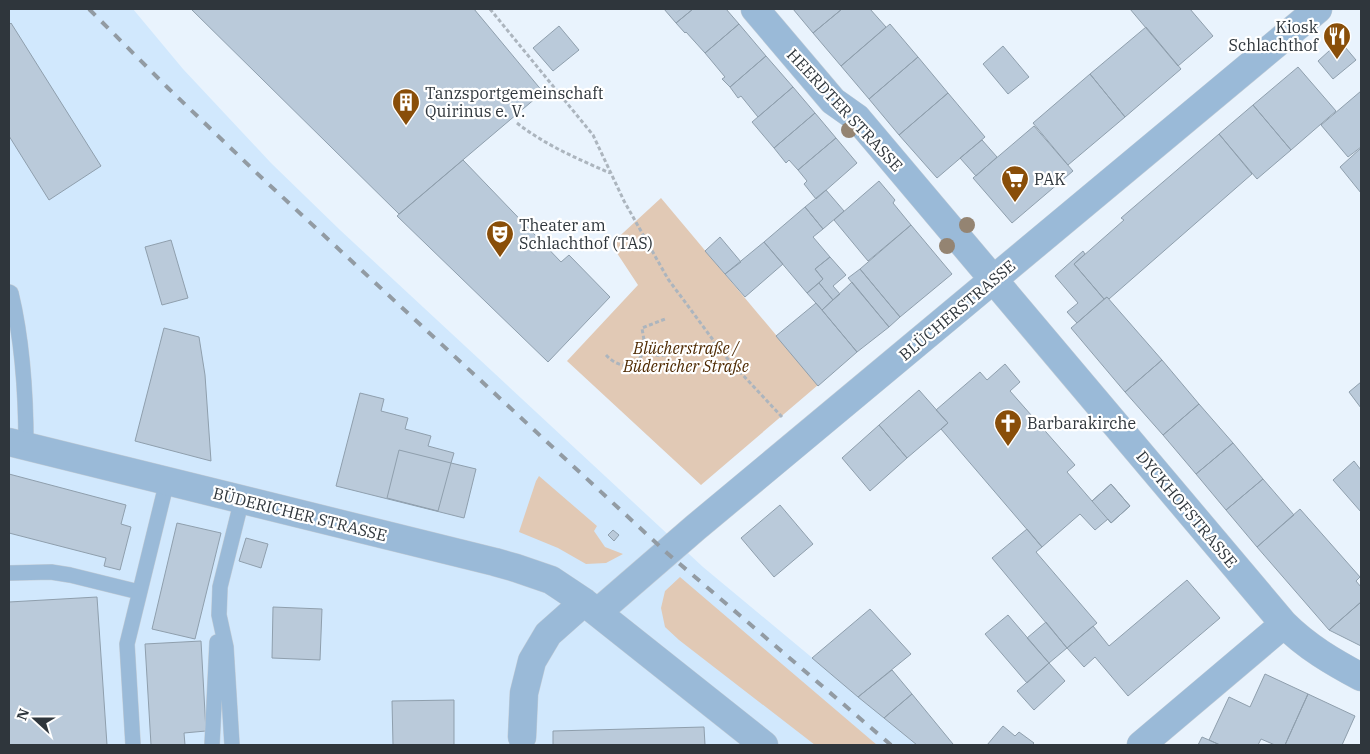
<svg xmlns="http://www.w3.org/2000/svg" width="1370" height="754" font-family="'IBM Plex Serif',serif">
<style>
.built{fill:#d1e8fd}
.green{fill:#e1c9b5}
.building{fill:#bacada;stroke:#8f9fad}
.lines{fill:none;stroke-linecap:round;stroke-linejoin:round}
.lane-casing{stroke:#c4cdd6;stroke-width:16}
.street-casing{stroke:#c4cdd6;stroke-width:29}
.path{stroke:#acb5be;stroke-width:3;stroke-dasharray:4 2.5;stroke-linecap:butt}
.lane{stroke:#9abad8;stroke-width:15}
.street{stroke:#9abad8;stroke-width:28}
.rail{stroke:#929ba3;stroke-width:4;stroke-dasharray:9 9;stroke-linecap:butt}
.tree{fill:#948472}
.labels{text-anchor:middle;stroke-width:4.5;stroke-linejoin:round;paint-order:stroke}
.poi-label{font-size:16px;fill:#2f363c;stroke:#fff;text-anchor:start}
.street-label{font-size:16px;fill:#2f363c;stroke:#fff}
.park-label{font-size:16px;font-style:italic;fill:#4e2900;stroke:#fff}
</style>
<rect width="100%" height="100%" fill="#e9f3fd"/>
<path class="built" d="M9,9H133L183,69L271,163L340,230L703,567L917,745H9Z"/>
<path class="green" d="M661,198L818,385L701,485L567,361L638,285L611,244Z
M539,476L597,526L594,531L605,547L623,554L606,563L586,564L558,548L519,532L536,481Z
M680,577L877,745H815L679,640L665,627L661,608L665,591Z"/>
<path class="building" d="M191,9H474L543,92L399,214Z
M664,9H693L676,23Z
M693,9H726L739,24L705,53L686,32L685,33L676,23Z
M793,9H842L813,33Z
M842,9H870L886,27L841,66L813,33Z
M1130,9H1190L1213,36L1178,66Z
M11,23L101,166L49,200L9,136V25Z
M739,24L766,56L730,87L722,79L725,77L705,53Z
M890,24L918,57L869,99L841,66Z
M559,26L579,50L553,71L533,48Z
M1146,27L1181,69L1125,117L1090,74Z
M1340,41L1356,60L1333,79L1318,61Z
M1003,46L1029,77L1008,94L983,64Z
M766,56L793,87L758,117L741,96L738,98L730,87Z
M918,57L948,93L899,135L869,99Z
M1298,67L1336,111L1291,150L1253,105Z
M1090,74L1125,117L1068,165L1033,123Z
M793,87L815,113L774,148L752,122Z
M1361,91V147L1348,157L1321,125Z
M948,93L985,137L937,178L899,135Z
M1253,105L1291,150L1257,179L1219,134Z
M815,113L836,138L798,170L789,160L786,163L774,148Z
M1034,126L1073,171L1012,223L973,178Z
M1219,134L1252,174L1109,299L1107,297L1104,299L1074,264L1124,220L1121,218Z
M836,138L857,163L816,199L804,184L807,181L798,170Z
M982,140L997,157L976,176L960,158Z
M1361,148V193L1340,167Z
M463,160L561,262L569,255L610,297L548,362L397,216Z
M879,181L895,200L893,203L911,225L868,261L834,220Z
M826,190L844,211L823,229L805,207Z
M805,207L823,229L813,237L830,257L815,269L823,279L807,293L764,242Z
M911,225L952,274L900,317L860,269Z
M720,237L741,262L725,274L705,251Z
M171,240L188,298L162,305L145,247Z
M764,242L783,264L745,297L725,274Z
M1083,251L1085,254L1074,264L1104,299L1077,323L1067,312L1078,303L1055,276Z
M830,257L846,275L833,286L840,294L833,300L819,283L823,279L815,269Z
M860,269L900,317L889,327L848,278Z
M852,282L889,327L857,352L822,310Z
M819,283L833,300L822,310L807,293Z
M1107,297L1162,360L1125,392L1071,328Z
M816,303L857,352L818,386L776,336Z
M164,328L199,337L205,375L211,461L135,441Z
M1162,360L1199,404L1163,435L1125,392Z
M1005,364L1020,382L1010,391L1075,465L1067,472L1092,501L1111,484L1130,506L1111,523L1108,519L1095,530L1080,514L1042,547L941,429L948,423L936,410L980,372L987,380Z
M1361,382V408L1349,392Z
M919,390L948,423L907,458L879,425Z
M360,393L384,399L381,411L408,418L405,429L431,436L428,446L454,453L451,463L476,469L464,518L336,486Z
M1199,404L1233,443L1196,474L1163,435Z
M879,425L907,458L870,491L842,458Z
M1233,443L1263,479L1226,510L1196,474Z
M399,450L451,463L438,511L387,498Z
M1354,461L1361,470V512L1333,480Z
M9,474L126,505L121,524L131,527L120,570L104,566L106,558L9,533Z
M1263,479L1294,515L1257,547L1226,510Z
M1111,484L1130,506L1111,523L1092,501Z
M780,505L813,544L774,577L741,538Z
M1300,509L1360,577L1356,581L1361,587V602L1329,630L1257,547Z
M177,523L221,533L195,639L152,629Z
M1027,529L1042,547L1036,552L1097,623L1067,648L992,558Z
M613,530L619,535L614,541L608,535Z
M246,538L268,544L261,568L239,561Z
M1187,580L1220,618L1128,696L1095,657L1084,667L1067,648L1093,626L1109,646Z
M97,597L107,745H9V602Z
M1361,602V646L1329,630Z
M273,607L322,609L320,660L272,658Z
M870,609L911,654L858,697L812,658Z
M1008,615L1049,663L1027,683L985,634Z
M1046,622L1067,648L1049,663L1027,638Z
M201,641L206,731L184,733L185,745H151L145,644Z
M1049,663L1065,681L1034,710L1017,691Z
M892,670L912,694L884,718L858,697Z
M1265,674L1308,694L1285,745H1275L1261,739L1258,745H1220L1209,740L1229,697L1250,707Z
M912,694L953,744L951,745H917L884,718Z
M1308,694L1355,716L1342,745H1285Z
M454,700V745H393L392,701Z
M1003,726L1015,736L1019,732L1034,743L1032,745H987Z
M704,727L705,745H553V731Z
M1202,737L1209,740L1220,745H1198Z"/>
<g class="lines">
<g class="lane-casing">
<path id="lane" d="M9,292L11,293C23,343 26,395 26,446
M9,573L51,572L70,575L139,592
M133,745L127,644L167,481
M212,745L217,642
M232,745L226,647L219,615L220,587L242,499"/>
</g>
<g class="street-casing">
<path id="street" d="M755,9L833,101L857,118L1284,624C1307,647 1333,662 1361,677
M9,442L495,562L516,568L551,580L584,602L764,745
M598,612L695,528L1318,9
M522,737L524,693L532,661L548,634L584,602
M1141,745L1284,624"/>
</g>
<path class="path" d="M490,9L593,135L624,201L668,279L725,356L782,417
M517,123C545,145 578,159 610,173
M643,352L661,356L715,343
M606,355C617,367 634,371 643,353C646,345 643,336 642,328L665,319"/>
<use href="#lane" class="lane"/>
<use href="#street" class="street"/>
<path class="rail" d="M89,9L168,88L263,179L667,553L891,745"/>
</g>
<g class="tree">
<circle cx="849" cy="130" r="8"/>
<circle cx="967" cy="225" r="8"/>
<circle cx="947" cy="246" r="8"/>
</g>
<defs>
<g id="restaurant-pin" transform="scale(1.4375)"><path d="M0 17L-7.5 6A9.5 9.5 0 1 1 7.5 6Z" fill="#894e09" stroke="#fff"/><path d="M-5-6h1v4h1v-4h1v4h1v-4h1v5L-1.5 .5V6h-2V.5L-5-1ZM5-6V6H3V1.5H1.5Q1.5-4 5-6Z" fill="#fff"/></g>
<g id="building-pin" transform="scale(1.4375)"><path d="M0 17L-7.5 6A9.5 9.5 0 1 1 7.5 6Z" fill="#894e09" stroke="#fff"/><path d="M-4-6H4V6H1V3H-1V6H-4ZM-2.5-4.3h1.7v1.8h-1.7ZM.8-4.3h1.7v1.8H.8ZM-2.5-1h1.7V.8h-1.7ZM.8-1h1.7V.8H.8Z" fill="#fff"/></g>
<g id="supermarket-pin" transform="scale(1.4375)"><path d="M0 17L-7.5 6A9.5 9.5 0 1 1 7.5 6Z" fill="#894e09" stroke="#fff"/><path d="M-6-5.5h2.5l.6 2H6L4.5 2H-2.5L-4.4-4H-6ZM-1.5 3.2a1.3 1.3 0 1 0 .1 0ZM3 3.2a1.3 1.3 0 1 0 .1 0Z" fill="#fff"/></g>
<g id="theatre-pin" transform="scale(1.4375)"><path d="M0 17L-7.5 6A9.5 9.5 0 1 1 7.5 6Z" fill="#894e09" stroke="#fff"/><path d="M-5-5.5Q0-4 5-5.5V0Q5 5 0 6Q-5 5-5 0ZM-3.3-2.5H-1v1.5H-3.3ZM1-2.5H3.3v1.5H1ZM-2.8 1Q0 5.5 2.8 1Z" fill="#fff"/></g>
<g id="church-pin" transform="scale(1.4375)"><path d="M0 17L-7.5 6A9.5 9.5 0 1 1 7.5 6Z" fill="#894e09" stroke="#fff"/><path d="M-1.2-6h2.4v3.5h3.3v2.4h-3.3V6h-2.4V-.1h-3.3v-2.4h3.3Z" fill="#fff"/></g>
</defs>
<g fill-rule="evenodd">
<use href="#restaurant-pin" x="1337" y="36"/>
<use href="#building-pin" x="406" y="102"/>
<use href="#supermarket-pin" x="1015" y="179"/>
<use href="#theatre-pin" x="500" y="234"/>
<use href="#church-pin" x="1008" y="423"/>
</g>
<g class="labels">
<g class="poi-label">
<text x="1318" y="33" text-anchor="end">Kiosk<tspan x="1318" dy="18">Schlachthof</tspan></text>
<text x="425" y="99">Tanzsportgemeinschaft<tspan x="425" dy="18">Quirinus e. V.</tspan></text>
<text x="1034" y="185">PAK</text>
<text x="519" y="231">Theater am<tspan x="519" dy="18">Schlachthof (TAS)</tspan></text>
<text x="1027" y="429">Barbarakirche</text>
</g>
<g class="street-label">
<text transform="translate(845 110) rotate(47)" y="6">HEERDTER STRASSE</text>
<text transform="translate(957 310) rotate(-40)" y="6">BLÜCHERSTRASSE</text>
<text transform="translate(1187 509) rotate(50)" y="6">DYCKHOFSTRASSE</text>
<text transform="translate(300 514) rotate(14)" y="6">BÜDERICHER STRASSE</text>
</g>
<g class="park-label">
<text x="686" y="354">Blücherstraße /<tspan x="686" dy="18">Büdericher Straße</tspan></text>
</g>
</g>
<rect width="1370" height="754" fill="none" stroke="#2f363c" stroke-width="20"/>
<g transform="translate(35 719) rotate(291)" stroke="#ffffff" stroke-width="4" paint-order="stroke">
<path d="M0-4L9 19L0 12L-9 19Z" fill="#2f363c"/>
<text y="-8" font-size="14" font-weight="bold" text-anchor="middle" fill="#2f363c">N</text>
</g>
</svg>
